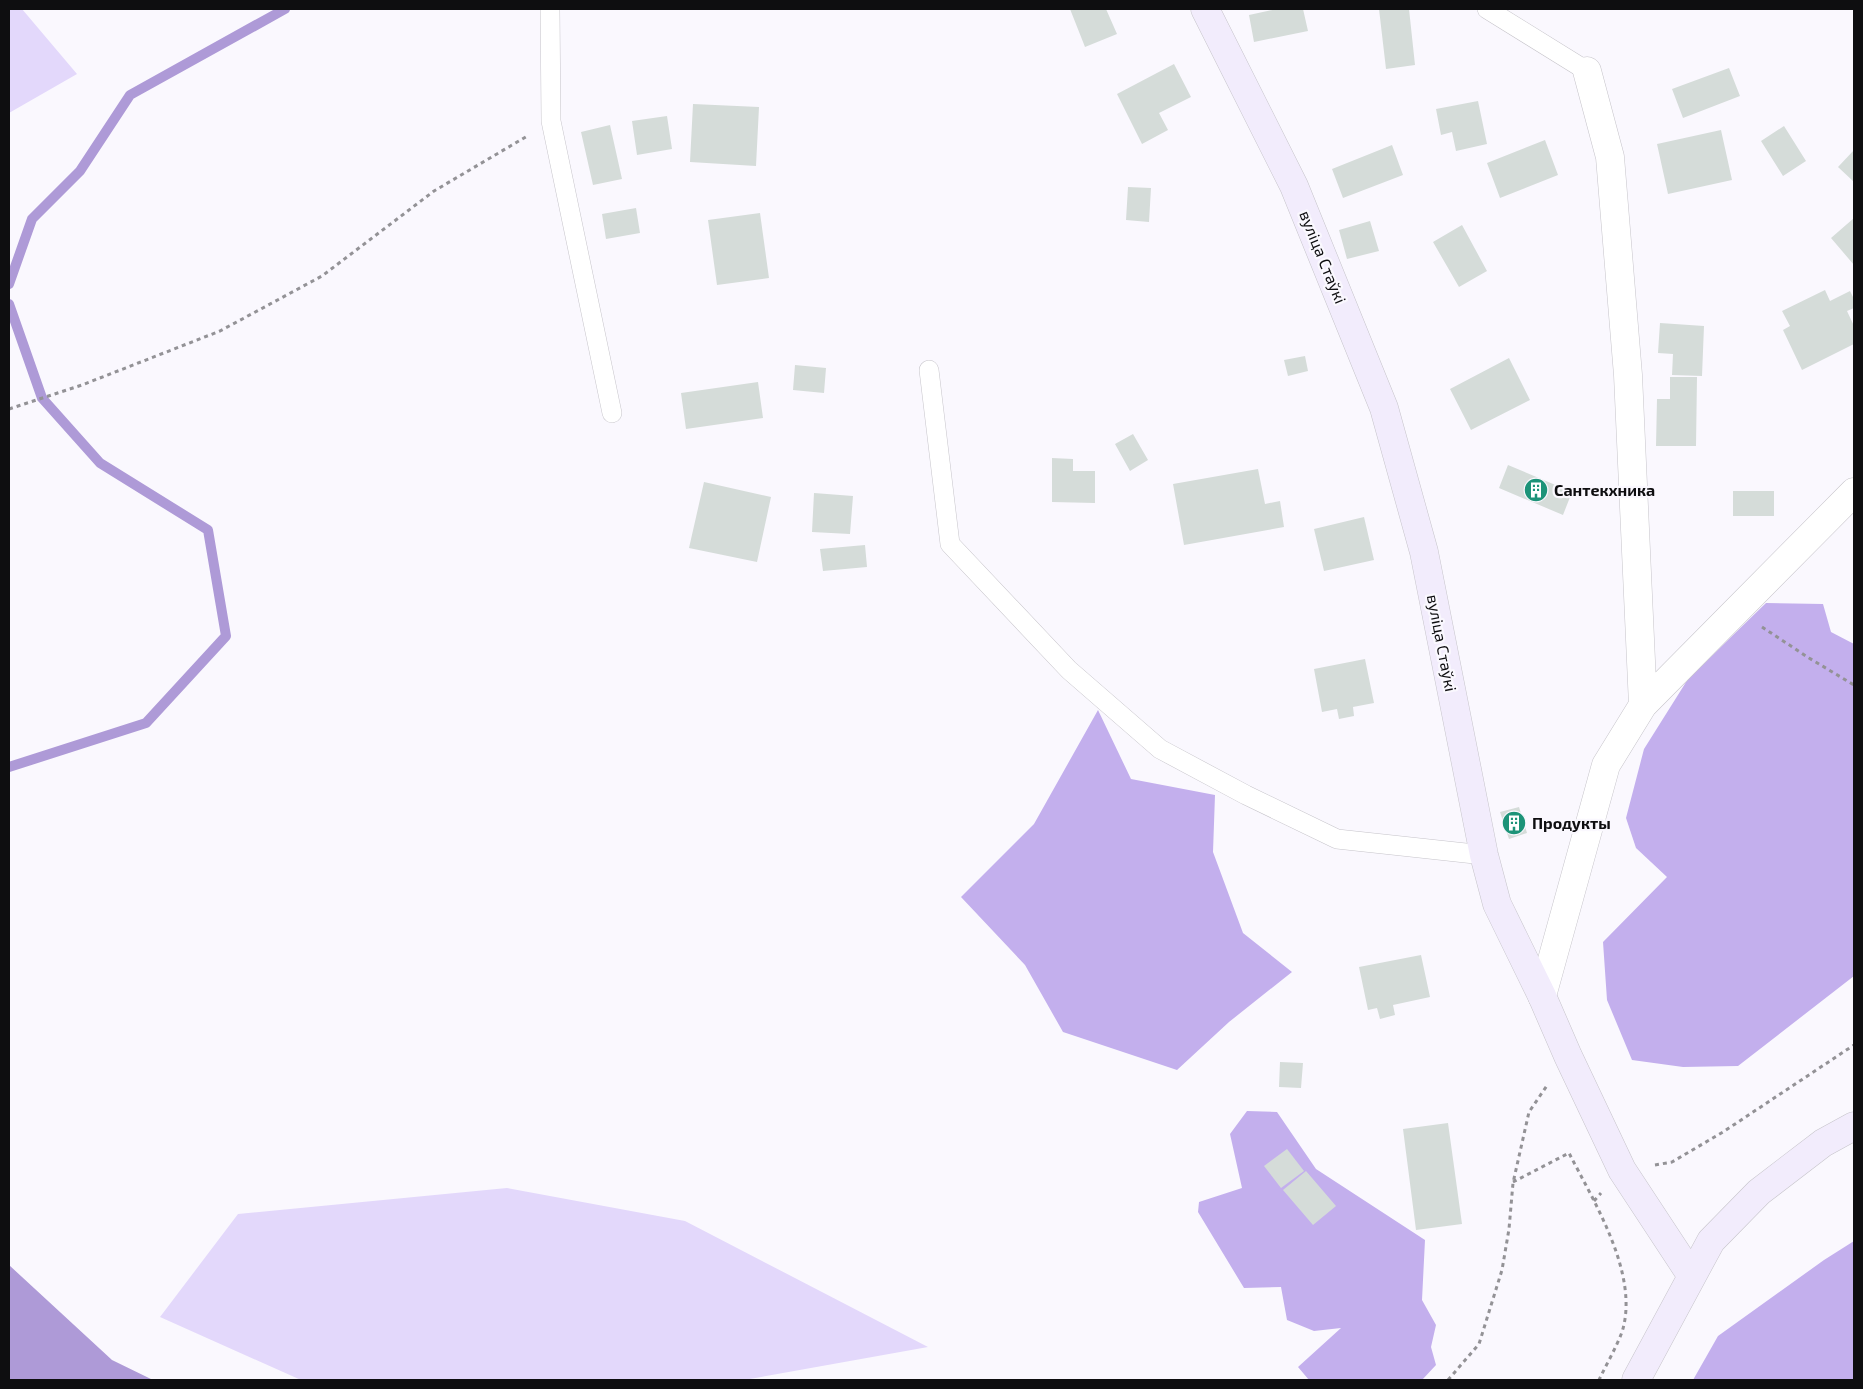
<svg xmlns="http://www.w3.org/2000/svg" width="1863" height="1389" font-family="'Exo 2',sans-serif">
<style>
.green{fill:#e3d8fb}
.forest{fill:#c3afed}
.water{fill:#ae9ad7}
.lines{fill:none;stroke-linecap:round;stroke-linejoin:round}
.stream{stroke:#ae9ad7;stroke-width:10}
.building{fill:#d5dcd9}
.lane-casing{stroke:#c6c4ca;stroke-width:20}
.street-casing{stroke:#c6c4ca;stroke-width:29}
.secondary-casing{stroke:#c6c4ca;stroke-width:29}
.path{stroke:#939296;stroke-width:3;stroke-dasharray:4 4;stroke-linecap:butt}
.lane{stroke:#fff;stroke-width:19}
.street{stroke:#fff;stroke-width:28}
.secondary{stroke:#f2ecfc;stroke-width:28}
.labels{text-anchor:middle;stroke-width:4.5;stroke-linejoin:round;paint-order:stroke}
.street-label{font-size:16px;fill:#0e0e10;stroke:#faf8fe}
.poi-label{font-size:16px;font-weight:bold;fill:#0e0e10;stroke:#faf8fe;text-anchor:start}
</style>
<rect width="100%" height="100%" fill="#faf8fe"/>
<path class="green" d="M9,9H22L77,74L9,113Z
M507,1188L685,1221L928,1347L744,1380H301L160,1317L238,1214Z"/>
<path class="forest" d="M1766,603L1823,604L1831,632L1854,644V976L1738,1066L1683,1067L1632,1060L1607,1000L1603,942L1667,877L1636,848L1626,818L1644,749L1688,679Z
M1098,710L1131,779L1215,795L1213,852L1243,933L1292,972L1229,1022L1177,1070L1063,1032L1025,965L961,897L1034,824Z
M1247,1111L1277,1112L1316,1169L1425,1240L1422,1300L1436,1325L1431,1347L1436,1365L1422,1380H1309L1298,1367L1341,1328L1314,1331L1287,1320L1281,1287L1244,1288L1198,1212L1199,1202L1242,1188L1230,1134Z
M1854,1241V1380H1693L1718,1336L1824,1260Z"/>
<path class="water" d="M9,1265L112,1360L153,1380H9Z"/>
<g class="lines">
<path class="stream" d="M9,284L32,219L80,171L130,95L285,9
M9,304L42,398L100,463L208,530L226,636L146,723L9,767"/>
</g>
<path class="building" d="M1070,9H1106L1117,34L1085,47Z
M1277,9H1303L1308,31L1254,42L1249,15Z
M1379,9H1409L1415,65L1386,69Z
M1174,64L1191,97L1159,113L1168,130L1142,144L1117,94Z
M1729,68L1740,96L1683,118L1672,89Z
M1478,101L1487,144L1456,151L1452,132L1441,135L1436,109Z
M693,104L759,107L756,166L690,162Z
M667,116L672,149L637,155L632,121Z
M610,125L622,179L593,185L581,132Z
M1784,126L1806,161L1783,176L1761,141Z
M1721,130L1732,180L1668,194L1657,144Z
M1545,140L1558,175L1500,198L1487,163Z
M1392,145L1403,175L1343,198L1332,169Z
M1854,150V182L1838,167Z
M1128,187L1151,188L1149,222L1126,220Z
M636,208L640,233L606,239L602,214Z
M760,213L769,278L717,285L708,220Z
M1854,218V265L1831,238Z
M1370,221L1379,251L1347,259L1339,230Z
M1462,225L1487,271L1459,287L1433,242Z
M1825,290L1830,301L1850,291L1854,299V308L1847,311L1854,326V344L1802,370L1783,330L1790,326L1782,311Z
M1660,323L1704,326L1702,376L1672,375L1673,354L1658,353Z
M1305,356L1308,371L1288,376L1284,360Z
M1509,358L1530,400L1471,430L1450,389Z
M795,365L826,368L824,393L793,390Z
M1670,377H1697L1696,446H1656L1657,399H1670Z
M758,382L763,418L686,429L681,393Z
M1133,434L1148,460L1130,471L1115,444Z
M1052,458L1073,459V471H1095V503L1052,502Z
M1508,465L1572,492L1563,515L1499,488Z
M1258,469L1265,504L1280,501L1284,527L1184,545L1173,484Z
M704,482L771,497L757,562L689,548Z
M1733,491H1774V516H1733Z
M814,493L853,496L850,534L812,532Z
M1364,517L1374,560L1324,571L1314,529Z
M865,545L867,567L823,571L820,549Z
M1365,659L1374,703L1353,707L1354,716L1339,719L1337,709L1322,712L1314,669Z
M1519,807L1527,833L1509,839L1500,812Z
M1421,955L1430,997L1393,1005L1395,1015L1380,1019L1377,1008L1368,1010L1359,967Z
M1280,1062L1303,1063L1301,1088L1279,1087Z
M1448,1123L1462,1224L1416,1230L1403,1129Z
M1287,1149L1304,1171L1281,1188L1264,1166Z
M1306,1171L1336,1206L1313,1225L1283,1190Z"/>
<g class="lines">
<g class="lane-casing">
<path id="lane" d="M550,9L551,121L612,413
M1487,9L1587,71
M929,370L950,544L1069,670L1160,749L1246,795L1337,839L1484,855"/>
</g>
<g class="street-casing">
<path id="street" d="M1587,71L1610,157L1628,375L1643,705
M1542,996L1606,765L1643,705L1854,492"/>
</g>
<g class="secondary-casing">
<path id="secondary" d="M1205,9L1294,186L1384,408L1424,552L1484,855L1497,904L1542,996L1568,1056L1622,1170L1691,1275
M1636,1380L1711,1241L1759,1192L1823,1143L1854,1126"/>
</g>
<path class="path" d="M9,409L82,385L220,331L322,276L434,191L529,135
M1762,627L1809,658L1854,685
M1655,1165L1672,1162L1723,1132L1854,1045
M1513,1182L1569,1153C1594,1202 1640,1275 1622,1332C1616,1348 1606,1365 1599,1380
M1594,1201L1601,1193
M1448,1380L1479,1344L1502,1270L1509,1229L1513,1183L1529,1112L1548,1084"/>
<use href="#lane" class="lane"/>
<use href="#street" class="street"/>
<use href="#secondary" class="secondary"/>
</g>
<defs>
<g id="building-disc" transform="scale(1.25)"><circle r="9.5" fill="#1c9378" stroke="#faf8fe"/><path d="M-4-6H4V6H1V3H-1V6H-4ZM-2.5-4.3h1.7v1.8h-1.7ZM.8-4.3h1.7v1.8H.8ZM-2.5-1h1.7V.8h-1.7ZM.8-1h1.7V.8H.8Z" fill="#fff"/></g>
</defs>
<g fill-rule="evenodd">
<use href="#building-disc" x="1536" y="490"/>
<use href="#building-disc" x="1514" y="823"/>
</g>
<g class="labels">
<g class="street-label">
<text transform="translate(1323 257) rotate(68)" y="6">вуліца Стаўкі</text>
<text transform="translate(1442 643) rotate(79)" y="6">вуліца Стаўкі</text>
</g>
<g class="poi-label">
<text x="1554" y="496">Сантекхника</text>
<text x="1532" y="829">Продукты</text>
</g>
</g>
<rect width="1863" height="1389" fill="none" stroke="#0e0e10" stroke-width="20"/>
</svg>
